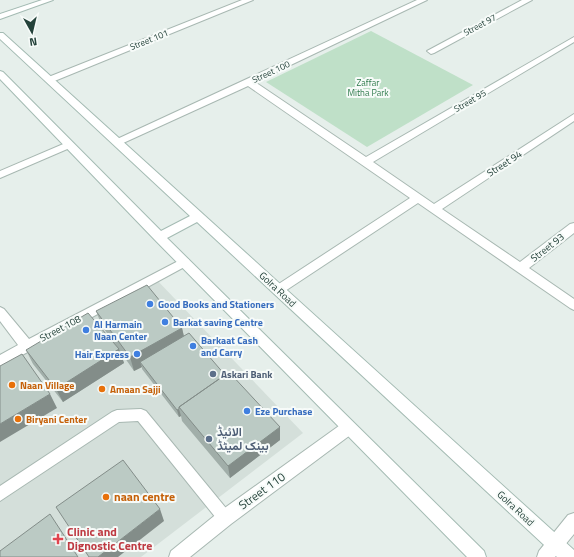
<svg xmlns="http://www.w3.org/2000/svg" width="574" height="557" font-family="'Titillium Web',Vazirmatn,sans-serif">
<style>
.built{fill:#d4dfda}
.green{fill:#bfe0c8}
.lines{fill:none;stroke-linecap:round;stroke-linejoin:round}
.lane-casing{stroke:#a8b8b2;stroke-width:2}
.street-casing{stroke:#a8b8b2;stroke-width:2}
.secondary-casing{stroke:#a4bbb3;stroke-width:2}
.lane{fill:#fff;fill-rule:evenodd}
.street{fill:#fff;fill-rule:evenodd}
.secondary{fill:#fff;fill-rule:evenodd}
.wall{fill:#a1aea9}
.shaded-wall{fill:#838d89}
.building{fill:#bbcac4;stroke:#838d89}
.shop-dot{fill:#3f7fe0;stroke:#f7fbf9;stroke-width:1.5}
.service-dot{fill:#5c6f8a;stroke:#f7fbf9;stroke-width:1.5}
.food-dot{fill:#e8710a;stroke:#f7fbf9;stroke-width:1.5}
.health-dot{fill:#e0444e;stroke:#f7fbf9;stroke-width:1.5}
.labels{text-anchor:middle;stroke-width:4;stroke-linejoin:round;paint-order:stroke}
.far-street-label{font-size:9px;fill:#24423a;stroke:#f7fbf9}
.far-park-label{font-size:9px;fill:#2d7a4b;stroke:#f7fbf9}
.street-label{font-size:10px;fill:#24423a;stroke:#f7fbf9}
.shop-label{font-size:10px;font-weight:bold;fill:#366cbe;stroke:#f7fbf9;text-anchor:start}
.service-label{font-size:10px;font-weight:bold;fill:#4e5e75;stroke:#f7fbf9;text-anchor:start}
.food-label{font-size:10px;font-weight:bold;fill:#c56008;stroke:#f7fbf9;text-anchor:start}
.near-service-label{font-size:12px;font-weight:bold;fill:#4e5e75;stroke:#f7fbf9;text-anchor:start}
.near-street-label{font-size:12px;fill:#24423a;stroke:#f7fbf9}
.near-food-label{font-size:12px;font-weight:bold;fill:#c56008;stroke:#f7fbf9;text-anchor:start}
.near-health-label{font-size:12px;font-weight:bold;fill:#be3a42;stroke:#f7fbf9;text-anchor:start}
</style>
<rect width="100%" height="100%" fill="#e6efeb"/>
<path class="built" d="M155,278L303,433L141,557H0V368Z"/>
<path class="green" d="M371,31L473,85L367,147L266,82Z"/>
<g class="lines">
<g class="lane-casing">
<path id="lane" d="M141,409L146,411L230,513L232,518L230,523L225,525L220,523L138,421L119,422L0,501V486L112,412L117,410Z"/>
</g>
<g class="street-casing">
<path id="street" d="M242,0H253L52,82L49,83L45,80L46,78Z
M417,0H427L255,82L366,157L574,37V42L373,162L434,204L574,114V121L442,209L520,262L570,224L574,223V233L529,268L574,299V310L570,308L418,203L282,293L278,295L274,293L272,290L274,287L410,198L248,86L121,144L118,145L113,142L115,140Z
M522,0H532L434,53L431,54L427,51Z
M68,142L73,145L72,147L0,178V171Z
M184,258L188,259L190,262L188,265L0,367V355L18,345L0,321V307L4,309L29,339Z
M348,422L353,423L355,428L353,433L231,524L190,557H169L171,551L219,512L343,423Z
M574,513V534L555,557H537L539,551L568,515Z"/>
</g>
<g class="secondary-casing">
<path id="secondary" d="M42,0H53L0,19V14Z
M0,33H3L574,550V557H557L197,222L167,238L484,551L486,557H467L155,240L0,79V71L3,72L161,231L190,216L0,39Z"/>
</g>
<use href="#lane" class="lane"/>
<use href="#street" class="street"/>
<use href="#secondary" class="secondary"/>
</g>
<path class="wall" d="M96,311L182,328L184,336L280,427V440L230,478L182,421L181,416L179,417L142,369V367L134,371L120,351L124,363L63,402L33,364L26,350L114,343L102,326Z"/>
<path class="shaded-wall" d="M182,328L185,342L140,362L142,367L134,371L130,357Z
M119,349L124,363L63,402L56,389Z
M50,394L57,408L0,442V424Z
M179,409L181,416L179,417L177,410Z
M280,427V440L230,478L228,466Z
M160,509L164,521L118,557H98Z"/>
<path class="building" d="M147,285L182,328L130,357L96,311Z
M88,313L119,349L56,389L26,350Z
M189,333L225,375L179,407V409L177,410L140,362Z
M22,354L50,394L0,424V366Z
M229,372L280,427L228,466L179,407Z
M123,460L160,509L98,557H89L56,507Z
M50,514L78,557H0V551Z"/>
<g class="shop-dot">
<circle cx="150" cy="304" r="4"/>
<circle cx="165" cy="322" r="4"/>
<circle cx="86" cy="330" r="4"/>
<circle cx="193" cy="346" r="4"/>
<circle cx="137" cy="354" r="4"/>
<circle cx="247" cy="411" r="4"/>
</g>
<g class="service-dot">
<circle cx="213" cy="374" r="4"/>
<circle cx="209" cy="439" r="4"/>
</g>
<g class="food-dot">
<circle cx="12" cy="385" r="4"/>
<circle cx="102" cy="389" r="4"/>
<circle cx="18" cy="419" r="4"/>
<circle cx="106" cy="497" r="4"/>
</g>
<path class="health-dot" d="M56 533h4v4h4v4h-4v4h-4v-4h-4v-4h4z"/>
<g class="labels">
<g class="far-street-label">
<text transform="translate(480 25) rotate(-28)" y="3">Street 97</text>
<text transform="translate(149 40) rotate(-22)" y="3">Street 101</text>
<text transform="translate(271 72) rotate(-25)" y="3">Street 100</text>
<text transform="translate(470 101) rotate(-30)" y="3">Street 95</text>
</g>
<g class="far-park-label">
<text x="368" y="86">Zaffar<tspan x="368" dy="10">Mitha Park</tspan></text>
</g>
<g class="street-label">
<text transform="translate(504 163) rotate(-33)" y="4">Street 94</text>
<text transform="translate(547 247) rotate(-38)" y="4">Street 93</text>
<text transform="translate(278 289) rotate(43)" y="4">Golra Road</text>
<text transform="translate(60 328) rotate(-28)" y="4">Street 108</text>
<text transform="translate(516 508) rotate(43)" y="4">Golra Road</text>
</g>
<g class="shop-label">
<text x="158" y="308">Good Books and Stationers</text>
<text x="173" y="326">Barkat saving Centre</text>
<text x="94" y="328">Al Harmain<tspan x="94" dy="12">Naan Center</tspan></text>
<text x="201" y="344">Barkaat Cash<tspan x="201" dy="12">and Carry</tspan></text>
<text x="129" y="358" text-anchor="end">Hair Express</text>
<text x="255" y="415">Eze Purchase</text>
</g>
<g class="service-label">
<text x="221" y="378">Askari Bank</text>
</g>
<g class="food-label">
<text x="20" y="389">Naan Village</text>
<text x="110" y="393">Amaan Sajji</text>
<text x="26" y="423">Biryani Center</text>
</g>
<g class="near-service-label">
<text x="217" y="436">الائیڈ<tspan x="217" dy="14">بینک لمیٹڈ</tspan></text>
</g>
<g class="near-street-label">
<text transform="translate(262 491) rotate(-36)" y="4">Street 110</text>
</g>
<g class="near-food-label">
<text x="114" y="501">naan centre</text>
</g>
<g class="near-health-label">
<text x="67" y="536">Clinic and<tspan x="67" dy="14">Dignostic Centre</tspan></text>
</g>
</g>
<g transform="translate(32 32) rotate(172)" stroke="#f7fbf9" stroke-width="3" paint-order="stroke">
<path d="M0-3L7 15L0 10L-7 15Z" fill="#24423a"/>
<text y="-6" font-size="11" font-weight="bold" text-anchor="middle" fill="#24423a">N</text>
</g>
</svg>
